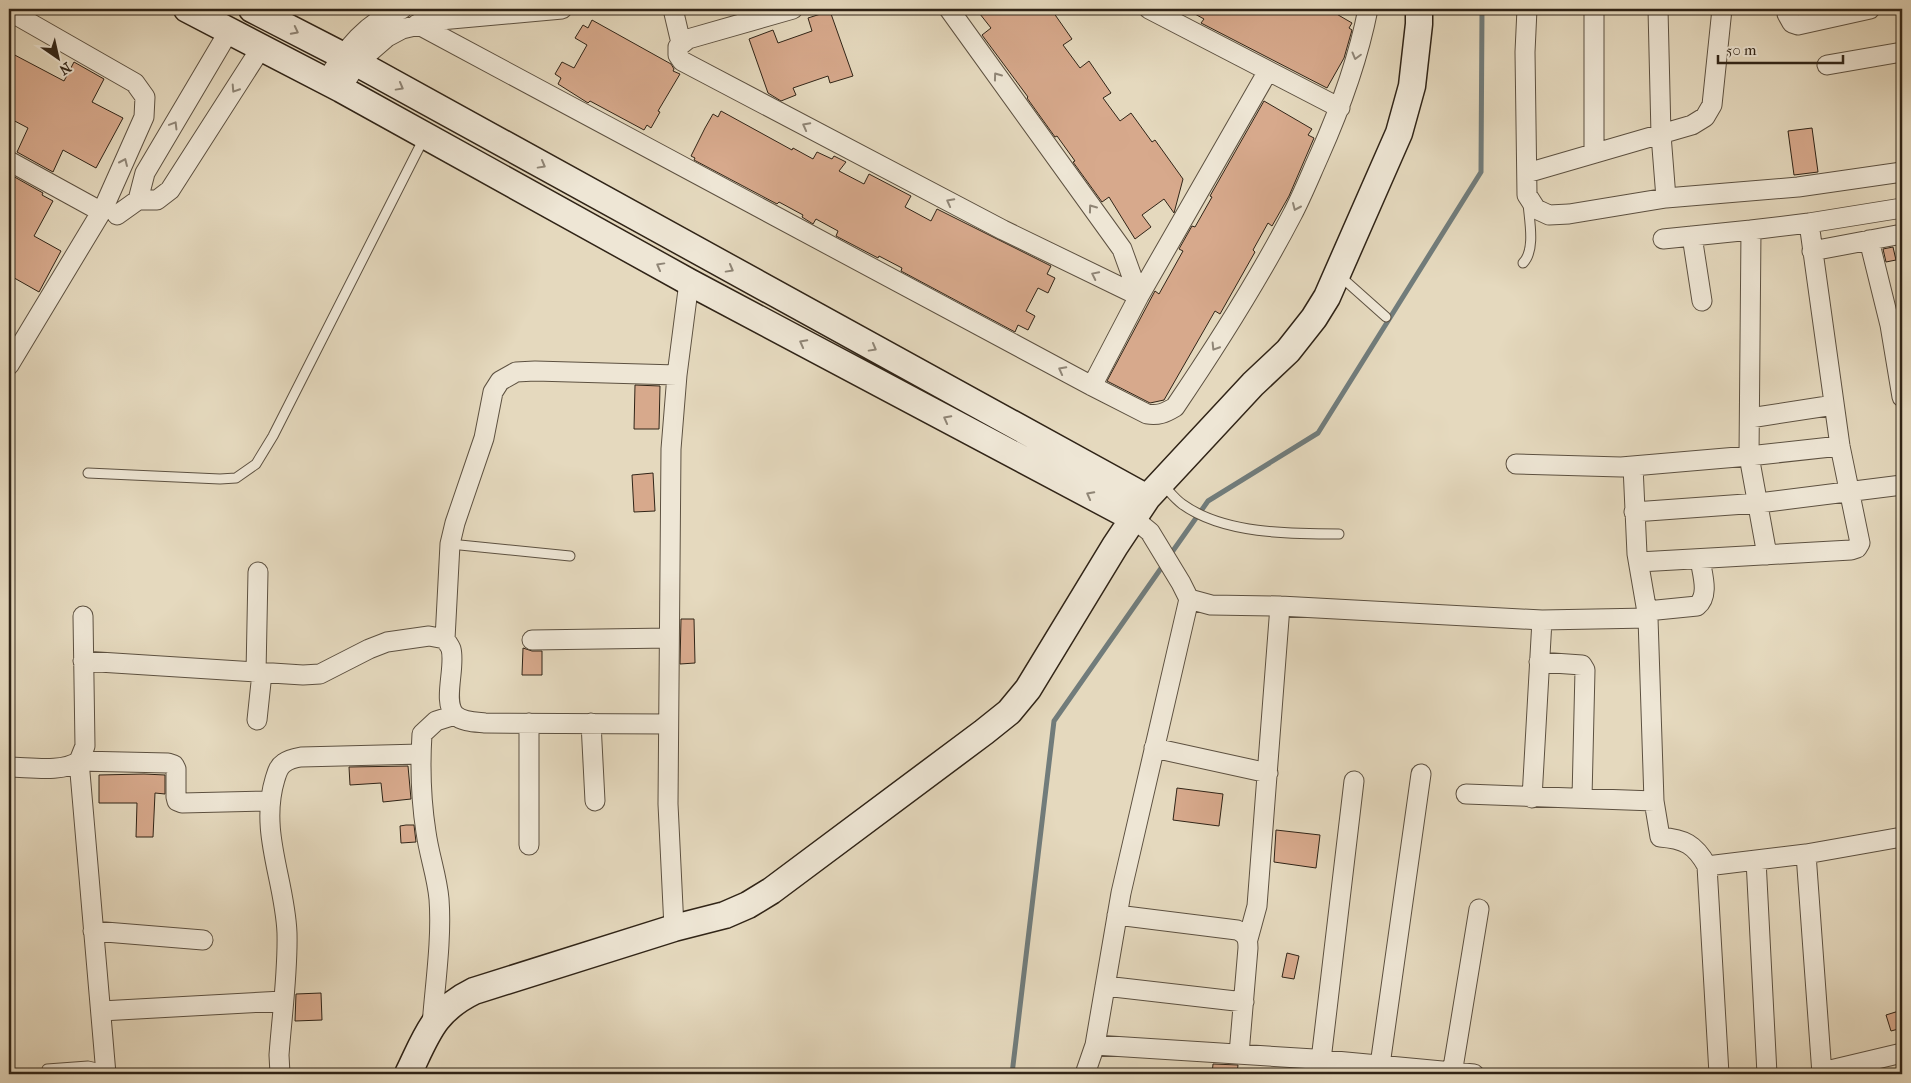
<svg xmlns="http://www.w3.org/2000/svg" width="1911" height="1083" viewBox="0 0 1911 1083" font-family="'IM FELL French Canon',serif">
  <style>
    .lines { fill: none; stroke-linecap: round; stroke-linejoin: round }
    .stream { stroke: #717c7b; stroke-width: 5 }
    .building { fill: #d7a98c; stroke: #302417 }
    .lane-casing { stroke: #5d5141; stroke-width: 11 }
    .street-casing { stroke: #5d5141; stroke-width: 21 }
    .secondary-casing { stroke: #302417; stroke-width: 29 }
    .lane { stroke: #eee6d5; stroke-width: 9 }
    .street { stroke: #eee6d5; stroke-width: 19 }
    .secondary { stroke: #eee6d5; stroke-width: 26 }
    .oneway { stroke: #8f8576 }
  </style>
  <rect width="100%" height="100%" fill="#e5d9be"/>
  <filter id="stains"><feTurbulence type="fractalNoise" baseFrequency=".004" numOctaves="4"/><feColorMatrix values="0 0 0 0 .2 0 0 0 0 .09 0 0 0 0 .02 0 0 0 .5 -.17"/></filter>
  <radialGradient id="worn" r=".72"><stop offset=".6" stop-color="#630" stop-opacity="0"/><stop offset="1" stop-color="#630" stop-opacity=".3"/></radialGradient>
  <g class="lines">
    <path class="stream" d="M1170,555L1208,501L1318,433L1481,172L1482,9
      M1012,1074L1054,721L1164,564"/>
  </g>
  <path class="building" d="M976,9H1051L1072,39L1063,45L1080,68L1089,61L1111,93L1103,98L1120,121L1131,113L1152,142L1155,140L1183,179L1174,213L1164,199L1142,215L1151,227L1135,239L1109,197L1102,202L1073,162L1075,161L1057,136L1055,137L1027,98L1028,97L982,35L991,28Z
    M1186,9H1328L1352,23L1349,28L1352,30L1344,58L1327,88L1201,23L1204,19Z
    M830,11L853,76L830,83L828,76L793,88L796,95L781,101L768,93L749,39L773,30L778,43L812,31L808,18Z
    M592,20L671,64L674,69L673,71L680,74L658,111L660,112L651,128L647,125L644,130L590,101L588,103L558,84L561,78L555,74L562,62L574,68L587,45L575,38L583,25L588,28Z
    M9,52L64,81L74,62L104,79L92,102L123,118L96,168L63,150L53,172L17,152L28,128L9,118Z
    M1264,101L1312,129L1308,135L1314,138L1289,196L1272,226L1268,223L1253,250L1255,252L1220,314L1215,311L1164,400L1150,403L1107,381L1155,291L1159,294L1183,251L1179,249L1192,226L1195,227L1212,197L1210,196Z
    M721,111L792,150L793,148L813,159L817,152L832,159L834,156L846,162L839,171L864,184L869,174L911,196L905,207L931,221L937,209L1051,266L1047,274L1055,278L1048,293L1038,288L1026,311L1035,316L1028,330L1018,325L1015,332L901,271L902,268L879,256L878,258L836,236L838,231L816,219L813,224L802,217L803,215L779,202L777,204L694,160L695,158L691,156L705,128L713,114L718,117Z
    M1812,128L1818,172L1794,175L1788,131Z
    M11,175L43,193L42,195L53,201L34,236L61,251L39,292L9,275V180Z
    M1893,247L1896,260L1886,262L1883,249Z
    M635,385L660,386L659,429H634Z
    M653,473L655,511L634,512L632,475Z
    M681,619H694L695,663L680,664Z
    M523,648L532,651H542V675H522Z
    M408,766L411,799L383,802L381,783L350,785L349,767Z
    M144,774L165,775V794L155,793L153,837H136L137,803H99V775Z
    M1177,788L1223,794L1219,826L1173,820Z
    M406,825H414L416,842L401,843L400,826Z
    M1276,830L1320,835L1316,868L1274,862Z
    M1287,953L1299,956L1294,979L1282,977Z
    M321,993L322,1020L295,1021L296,994Z
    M1902,1010V1028L1891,1031L1886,1015Z
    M1213,1064L1238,1065L1237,1074H1212Z"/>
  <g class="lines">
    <g class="lane-casing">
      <path id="lane" d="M1523,263C1536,250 1529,219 1528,203
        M1340,276L1386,317
        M88,473L220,479L236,478L256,464L273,436L424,138
        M1163,485C1169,491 1175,499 1182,504C1223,534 1290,534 1339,534
        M450,544L570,556
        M47,1069L88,1066L106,1070"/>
    </g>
    <g class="street-casing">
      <path id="street" d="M673,9L681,43
        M793,9L688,39L678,47V55L682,61L1003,230L1139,296
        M949,9L1122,249L1139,296
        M1149,9L1340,108
        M1527,9L1525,52L1527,195L1536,209L1549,215L1569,214L1666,198L1798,187L1902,172
        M1658,9L1661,135L1666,198
        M1787,9V14L1792,23L1798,25L1870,9
        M9,11L135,83L145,97L144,117L104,207
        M417,24L1092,386L1147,414C1158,416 1165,413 1175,407C1217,345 1257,282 1292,215C1302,196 1310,176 1319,156C1340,109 1358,60 1368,9
        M1827,65L1902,52
        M326,81C346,49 366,22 402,9
        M341,89L357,63L387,37L402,29L440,20L562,9
        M1594,153V9
        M9,161L100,211
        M1527,173L1692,125L1705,117L1712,105L1722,9
        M138,200L145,173L229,31
        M117,215L138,200H157L170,190L261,48
        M1692,236L1702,301
        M1663,239L1751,230
        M1869,240L1890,325L1902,397
        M1812,251L1902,234
        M9,365L100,214
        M1092,386L1139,296L1268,71
        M1750,418L1834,405
        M1516,464L1621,467L1749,456L1840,446
        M1633,466L1637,554L1648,618L1654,801L1660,837C1684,839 1695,844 1707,866L1806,854L1902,837
        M1634,512L1759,503L1902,485
        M1767,555L1749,456L1751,230L1809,223L1902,208
        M1639,562L1851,550L1857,548L1860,543L1840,446L1809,223
        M1189,599L1211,605L1280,606L1542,620L1648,618
        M1647,611L1697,606C1710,595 1702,574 1700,559
        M83,616L85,746L79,761L106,1074
        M445,639L450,544L455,523L484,438L493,392L500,381L516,372L535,371L677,375
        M532,640L669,638
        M83,661L303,675L320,674L369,649L387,642L429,636L445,639C447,642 450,646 451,649C456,667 442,702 455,715C462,722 476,722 485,723L668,724
        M1539,662L1582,665L1585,670L1582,798
        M256,673L258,572
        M257,720L262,673
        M591,723L595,801
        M1154,748L1268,773
        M79,761L168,763L174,765L176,769V797L177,801L182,803L269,801
        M9,767C29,767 62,773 79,761
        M1466,794L1654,801
        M1532,798L1542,620
        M529,845V723
        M1806,854L1822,1074
        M1756,860L1767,1074
        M1707,866L1719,1074
        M1117,915L1237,930C1246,934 1248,938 1248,948L1239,1054
        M674,928L668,804L671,449L677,375L689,282
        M93,931L203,940
        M1248,939L1257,906L1280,606
        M1105,986L1244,1002
        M101,1011L283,1001
        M432,1025C435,985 442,939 439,899C437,876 429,855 426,832C421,800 420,766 422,734L436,721L455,715
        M1095,1045L1314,1059L1474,1074
        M1321,1060L1354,781
        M1380,1065L1421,774
        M1822,1072L1902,1053
        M280,1074L279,1055C282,1014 288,973 287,933C285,880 259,832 275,779C277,773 278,767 284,763C289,759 295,758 301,757L421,754
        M1085,1074L1095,1045L1121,893L1189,599L1181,583L1150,532L1133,518
        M1452,1074L1479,909"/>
    </g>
    <g class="secondary-casing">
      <path id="secondary" d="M187,9L341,89L689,282L1133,518
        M252,9L357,63L1147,498
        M408,1074C427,1035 433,1011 474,991L674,928L725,915L748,905L771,891L984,732L1009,712L1028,689L1115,546L1147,498L1253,384L1288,351L1314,318L1327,297L1399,133L1412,86L1419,24V9"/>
    </g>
    <use href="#lane" class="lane"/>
    <use href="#street" class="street"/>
    <use href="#secondary" class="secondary"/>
  </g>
  <defs><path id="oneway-chevron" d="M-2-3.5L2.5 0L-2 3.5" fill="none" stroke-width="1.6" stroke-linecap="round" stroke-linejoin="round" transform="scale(1.25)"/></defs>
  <g class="oneway">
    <use href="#oneway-chevron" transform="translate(295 31) rotate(27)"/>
    <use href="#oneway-chevron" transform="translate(1356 56) rotate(105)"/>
    <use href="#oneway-chevron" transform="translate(997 76) rotate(-126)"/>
    <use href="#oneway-chevron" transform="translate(400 87) rotate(29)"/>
    <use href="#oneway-chevron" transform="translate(235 89) rotate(123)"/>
    <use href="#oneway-chevron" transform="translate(174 125) rotate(-59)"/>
    <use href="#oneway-chevron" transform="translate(806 126) rotate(-152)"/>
    <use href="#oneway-chevron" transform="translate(124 162) rotate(-66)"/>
    <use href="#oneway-chevron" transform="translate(542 165) rotate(29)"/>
    <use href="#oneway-chevron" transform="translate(950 202) rotate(-152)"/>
    <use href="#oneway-chevron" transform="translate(1296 207) rotate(114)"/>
    <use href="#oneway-chevron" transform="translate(1092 208) rotate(-126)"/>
    <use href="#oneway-chevron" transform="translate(660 266) rotate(-151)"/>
    <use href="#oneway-chevron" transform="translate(730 269) rotate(29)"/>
    <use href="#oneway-chevron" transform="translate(1095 275) rotate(-154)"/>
    <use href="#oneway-chevron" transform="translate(803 343) rotate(-152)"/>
    <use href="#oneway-chevron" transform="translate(1215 347) rotate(122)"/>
    <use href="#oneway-chevron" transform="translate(873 348) rotate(29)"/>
    <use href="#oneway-chevron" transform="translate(1062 370) rotate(-152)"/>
    <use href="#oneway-chevron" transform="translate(947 419) rotate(-152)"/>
    <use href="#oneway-chevron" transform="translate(1090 495) rotate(-152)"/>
  </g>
  <rect width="1911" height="1083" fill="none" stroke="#e5d9be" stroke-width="30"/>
  <rect x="10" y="10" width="1891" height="1063" fill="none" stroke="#302417" stroke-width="2.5"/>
  <rect x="15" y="15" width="1881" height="1053" fill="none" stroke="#302417"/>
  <g transform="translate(58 58) rotate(146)" stroke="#eee6d5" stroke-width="4" paint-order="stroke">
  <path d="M0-4L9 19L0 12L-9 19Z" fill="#302417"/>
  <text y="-8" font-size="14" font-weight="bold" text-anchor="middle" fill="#302417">N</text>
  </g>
  <path d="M1718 55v8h125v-8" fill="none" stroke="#302417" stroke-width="2.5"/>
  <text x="1726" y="55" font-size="15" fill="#302417" stroke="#eee6d5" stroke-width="4" paint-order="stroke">50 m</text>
  <rect width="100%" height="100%" filter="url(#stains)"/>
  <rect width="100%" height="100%" fill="url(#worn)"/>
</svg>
